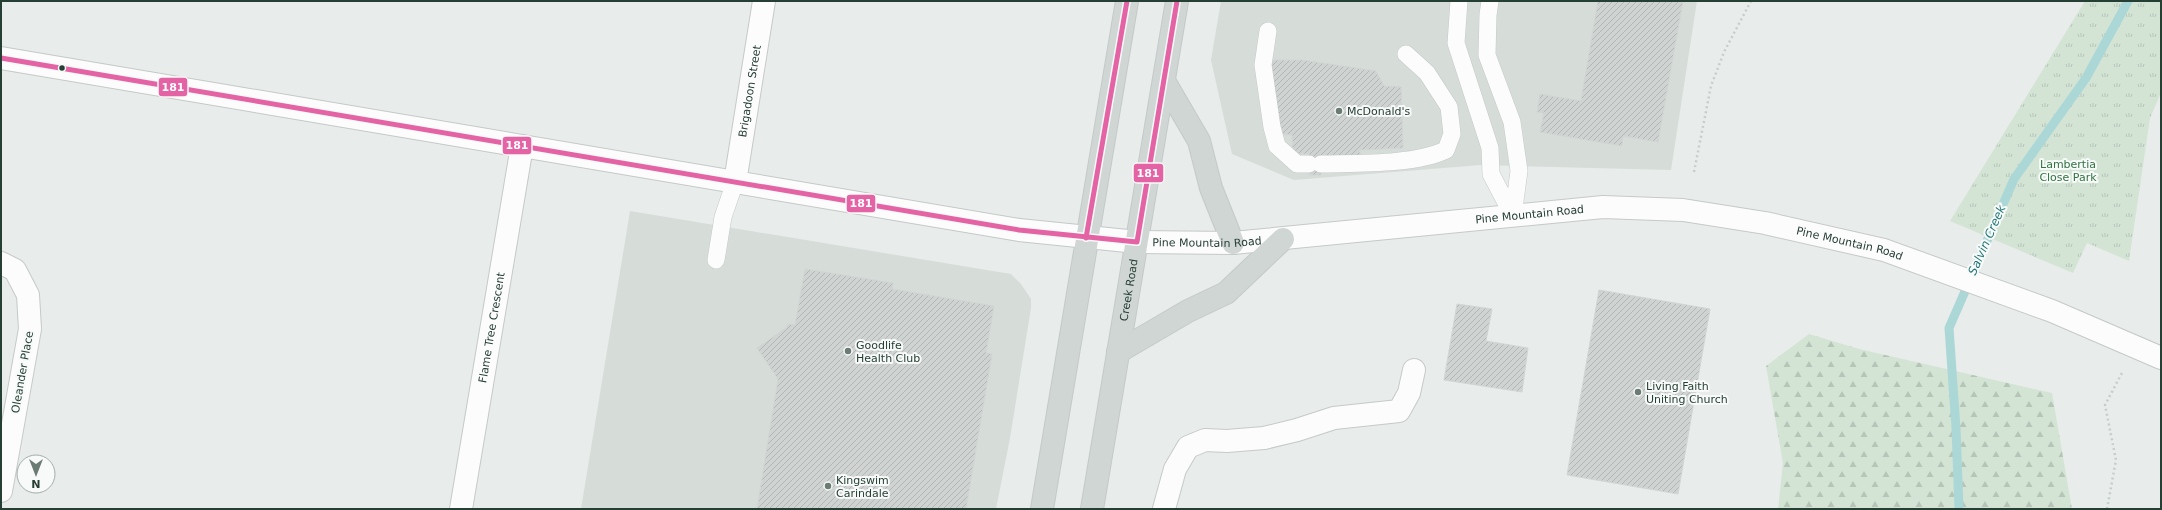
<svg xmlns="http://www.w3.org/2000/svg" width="2162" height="510" viewBox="0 0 2162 510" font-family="'DejaVu Sans',sans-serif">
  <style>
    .built { fill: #d6ddd9 }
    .forest { fill: url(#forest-firs) }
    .park { fill: url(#park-tufts) }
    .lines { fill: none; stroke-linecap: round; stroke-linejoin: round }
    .stream { stroke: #acd7d7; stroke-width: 9 }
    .building { fill: url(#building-hatch); stroke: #d1d5d3 }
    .service-casing { stroke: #c5c9c7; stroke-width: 18 }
    .minor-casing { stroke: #c5c9c7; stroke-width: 24 }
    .tertiary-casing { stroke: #c5c9c7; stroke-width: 24 }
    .secondary-casing { stroke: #c4c9c7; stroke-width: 24 }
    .primary-casing { stroke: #c3cac8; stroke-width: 24 }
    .path { stroke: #c7ceca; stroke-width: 2.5; stroke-dasharray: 2 3; stroke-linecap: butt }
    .service { stroke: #fcfcfc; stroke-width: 17 }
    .minor { stroke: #fcfcfc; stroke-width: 22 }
    .tertiary { stroke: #fcfcfc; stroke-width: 22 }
    .secondary { stroke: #fcfcfc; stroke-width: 22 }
    .primary { stroke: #d0d6d4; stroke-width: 22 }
    .bus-1-casing { stroke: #f7faf8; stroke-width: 8 }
    .bus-1 { stroke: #e463a4; stroke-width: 5 }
    .bus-dot { fill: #263f35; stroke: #f7faf8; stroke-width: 1.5 }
    .poi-dot { fill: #6a7c74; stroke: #f7faf8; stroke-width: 1.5 }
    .labels { text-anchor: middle; stroke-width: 4; stroke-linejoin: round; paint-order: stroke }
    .street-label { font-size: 11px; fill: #263f35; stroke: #f7faf8 }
    .poi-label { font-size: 11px; fill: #263f35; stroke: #f7faf8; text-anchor: start }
    .park-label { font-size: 11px; fill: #327442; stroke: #f7faf8 }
    .water-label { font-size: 12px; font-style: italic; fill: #237778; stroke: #f7faf8 }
    .line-badge { stroke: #f7faf8; stroke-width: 1.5 }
    .badge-label { font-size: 11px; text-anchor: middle; font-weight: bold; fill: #fff }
  </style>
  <defs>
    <pattern id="forest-firs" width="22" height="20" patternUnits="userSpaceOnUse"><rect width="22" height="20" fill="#d3e4d5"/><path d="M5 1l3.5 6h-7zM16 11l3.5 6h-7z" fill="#b5c5b7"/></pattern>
    <pattern id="park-tufts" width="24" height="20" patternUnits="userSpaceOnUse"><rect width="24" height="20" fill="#d3e4d5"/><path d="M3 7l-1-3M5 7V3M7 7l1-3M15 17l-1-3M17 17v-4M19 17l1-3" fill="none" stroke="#b5c5b7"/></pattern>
    <pattern id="building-hatch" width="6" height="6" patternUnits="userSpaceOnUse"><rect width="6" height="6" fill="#cfd3d1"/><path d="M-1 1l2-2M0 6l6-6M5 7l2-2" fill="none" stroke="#b2b6b4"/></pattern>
  </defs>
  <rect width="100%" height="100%" fill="#e8ecea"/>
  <path class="built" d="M1221,1H1697L1671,170L1481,165L1294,180L1232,154L1211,60Z
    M630,211L1011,274L1021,284L1031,299V308L1010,438L996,509H581Z"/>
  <path class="forest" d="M1809,334L1859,349L2052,393L2072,509H1778L1783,463L1766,366Z"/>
  <path class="park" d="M2085,1H2161V93L2150,118L2129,261L2087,243L2073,273L1950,221Z"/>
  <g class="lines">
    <path class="stream" d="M1959,509L1956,428L1949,328L2014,179L2086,78L2128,1"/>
  </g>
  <path class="building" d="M1598,1H1683L1658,142L1623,136L1622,146L1540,132L1544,113L1537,112L1540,94L1581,101Z
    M1271,60H1302L1376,71L1384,86L1401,87L1403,148L1360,150V157L1321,158V175H1309V154H1293L1292,135L1279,134Z
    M805,269L893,283L892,289L994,306L986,353L992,354L966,509H757L778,379L757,348L787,327L788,324L795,325Z
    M1599,290L1710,309L1678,494L1567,475Z
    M1457,304L1492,309L1486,341L1528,348L1522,392L1444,380Z"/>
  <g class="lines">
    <g class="service-casing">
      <path id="service" d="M1459,1L1456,43L1490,148L1491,174L1513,216
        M1490,1L1488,15L1487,55L1512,122L1519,171L1513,216
        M1268,31L1263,65L1272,127L1277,146L1297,164H1309
        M1321,164C1358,163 1414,165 1446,150L1452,134L1449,107L1427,73L1406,54
        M716,260L723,217L735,182"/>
    </g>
    <g class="minor-casing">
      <g id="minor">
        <path id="s1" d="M735,182L764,1"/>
        <path d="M1,263L15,270L28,295L30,329L1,491"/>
        <path id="s2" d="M461,509L522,146"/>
        <path d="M1164,509L1175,469L1188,447L1205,440L1227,441L1264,438L1297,430L1334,418L1399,411L1409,393L1414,370"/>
      </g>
    </g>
    <g class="tertiary-casing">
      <g id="tertiary">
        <path id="s3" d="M1137,242L1233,243L1603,207L1683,210L1765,223L1884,250L2052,311L2161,358"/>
      </g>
    </g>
    <g class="secondary-casing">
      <path id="secondary" d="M1,58L1019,230L1137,242"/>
    </g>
    <g class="primary-casing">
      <g id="primary">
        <path d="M1164,81L1199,141L1211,188L1233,243"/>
        <path d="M1118,352L1188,311L1226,293L1283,239"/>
        <path d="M1042,509L1127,1"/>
        <path id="s4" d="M1092,509L1177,1"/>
      </g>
    </g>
    <path class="path" d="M1694,172L1711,86L1724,52L1751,1
      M2107,509L2116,460L2105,405L2123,371"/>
    <use href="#service" class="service"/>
    <use href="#minor" class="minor"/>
    <use href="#tertiary" class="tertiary"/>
    <use href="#secondary" class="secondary"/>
    <use href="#primary" class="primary"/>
    <g class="bus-1-casing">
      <path id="bus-1" d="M1,58L1019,230L1137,242L1177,1
        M1086,238L1127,1"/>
    </g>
    <use href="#bus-1" class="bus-1"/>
  </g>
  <circle class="bus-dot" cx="62" cy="68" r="3.5"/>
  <g class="poi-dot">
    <circle cx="1339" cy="111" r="4"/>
    <circle cx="848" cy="351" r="4"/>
    <circle cx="1638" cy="392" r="4"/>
    <circle cx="828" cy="486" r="4"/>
  </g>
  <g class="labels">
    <g class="street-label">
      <text dy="4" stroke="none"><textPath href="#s1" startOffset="92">Brigadoon Street</textPath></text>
      <text dy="4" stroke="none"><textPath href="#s3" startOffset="394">Pine Mountain Road</textPath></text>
      <text dy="4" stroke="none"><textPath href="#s3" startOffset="70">Pine Mountain Road</textPath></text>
      <text dy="4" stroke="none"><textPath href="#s3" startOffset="718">Pine Mountain Road</textPath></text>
      <text dy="4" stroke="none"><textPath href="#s4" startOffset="222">Creek Road</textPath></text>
      <text dy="4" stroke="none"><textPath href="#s2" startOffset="184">Flame Tree Crescent</textPath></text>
      <text transform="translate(22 372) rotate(-80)" y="4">Oleander Place</text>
    </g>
    <g class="poi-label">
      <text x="1347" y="115">McDonald's</text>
      <text x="856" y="349">Goodlife<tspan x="856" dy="13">Health Club</tspan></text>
      <text x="1646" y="390">Living Faith<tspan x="1646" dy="13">Uniting Church</tspan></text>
      <text x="836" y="484">Kingswim<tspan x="836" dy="13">Carindale</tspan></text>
    </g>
    <g class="park-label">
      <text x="2068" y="168">Lambertia<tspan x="2068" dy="13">Close Park</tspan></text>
    </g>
    <g class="water-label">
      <text transform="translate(1987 240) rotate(-66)" y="4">Salvin Creek</text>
    </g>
  </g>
  <g class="line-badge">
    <rect x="158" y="77" width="30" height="20" rx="4" fill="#e463a4"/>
    <rect x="502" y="136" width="30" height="19" rx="4" fill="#e463a4"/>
    <rect x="1133" y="163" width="31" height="20" rx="4" fill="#e463a4"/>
    <rect x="846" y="194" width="30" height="19" rx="4" fill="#e463a4"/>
  </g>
  <g class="badge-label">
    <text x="173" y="91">181</text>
    <text x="517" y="149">181</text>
    <text x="1148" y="177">181</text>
    <text x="861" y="207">181</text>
  </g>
  <rect width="2162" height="510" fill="none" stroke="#263f35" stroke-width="4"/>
  <g transform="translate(36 474) rotate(180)"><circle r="19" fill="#f7faf8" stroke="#a3afaa"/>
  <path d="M0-3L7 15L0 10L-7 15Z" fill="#6a7c74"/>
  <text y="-6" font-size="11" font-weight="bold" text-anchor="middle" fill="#263f35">N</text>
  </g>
</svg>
